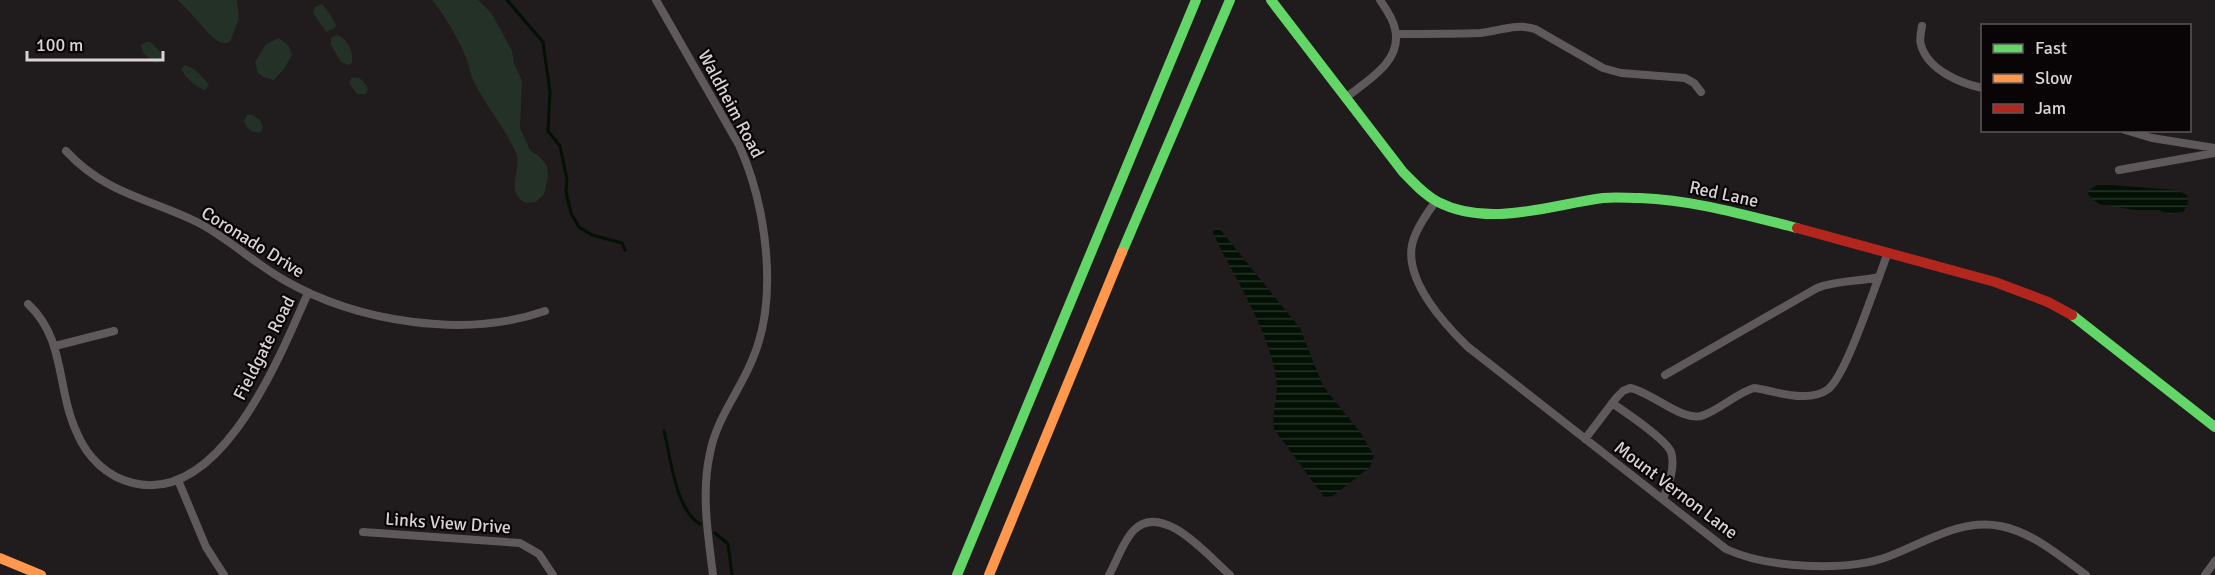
<svg xmlns="http://www.w3.org/2000/svg" width="2215" height="575" viewBox="0 0 2215 575" font-family="Signika,sans-serif">
  <style>
    .grass { fill: #243127 }
    .water { fill: url(#water-rules) }
    .lines { fill: none; stroke-linecap: round; stroke-linejoin: round }
    .stream { stroke: #031105; stroke-width: 3 }
    .street { stroke: #5f595b; stroke-width: 8 }
    .fast { stroke: #63d668; stroke-width: 10 }
    .slow { stroke: #ff974d; stroke-width: 10 }
    .jam { stroke: #b3261e; stroke-width: 10 }
    .labels { text-anchor: middle; stroke-width: 4.5; stroke-linejoin: round; paint-order: stroke }
    .street-label { font-size: 18px; fill: #dad2d4; stroke: #090506 }
  </style>
  <defs>
    <pattern id="water-rules" width="6" height="5" patternUnits="userSpaceOnUse" patternTransform="scale(1.5)"><rect width="6" height="5" fill="#031105"/><path d="M0 2.5h6" fill="none" stroke="#273329"/></pattern>
  </defs>
  <rect width="100%" height="100%" fill="#201b1c"/>
  <path class="grass" d="M177,0H237L239,19L230,42C227,43 224,44 220,42C209,38 190,9 177,0Z
    M432,0H478L492,14L512,51L514,63L522,81L520,128L530,150L540,157L547,166L548,178L544,194L536,202L526,203C503,191 523,171 516,153C505,128 486,106 474,82C470,74 470,67 467,60C459,40 446,17 432,0Z
    M322,4L330,14L336,25L335,28L326,32L313,13L315,7Z
    M337,35C347,38 354,52 352,62L349,65L341,62L331,45V38Z
    M279,38L289,46L292,55L284,69L274,80L263,77L258,73L255,62L266,44Z
    M146,42H150L164,55L161,61L155,63L143,53L141,45Z
    M185,65C195,68 203,77 209,85L205,90C195,87 186,78 181,69Z
    M351,78C361,76 363,81 368,88L366,94H357L349,83Z
    M247,115H253L260,120L263,127L261,132C253,134 246,129 244,121Z"/>
  <path class="water" d="M2098,184L2176,190L2187,195L2188,204L2183,212L2168,214L2159,210H2134L2099,204L2091,198L2087,192Z
    M1218,227L1300,328L1323,386L1360,432L1374,456L1370,467L1333,496L1324,497L1274,429C1271,412 1279,396 1276,378C1268,327 1235,280 1213,233L1214,229Z"/>
  <g class="lines">
    <path class="stream" d="M507,0L543,42L550,92L548,131L560,146L567,180L566,192L571,213L579,227L592,235L622,243L625,250
      M664,431C671,458 675,509 700,524
      M715,533L728,544L732,575"/>
    <path class="street" d="M656,0L739,145C766,205 779,296 753,358C740,391 717,417 710,453C701,493 708,535 713,575
      M1922,26C1921,32 1919,39 1921,45C1928,70 1960,83 1982,88
      M1396,34C1424,34 1452,34 1480,33C1500,31 1516,23 1535,29L1603,68L1621,73L1685,78L1694,83L1701,92
      M1345,98C1367,81 1403,61 1395,29C1393,18 1386,9 1380,0
      M2125,130L2152,138L2215,148
      M66,151C106,194 148,198 197,222C228,238 254,263 284,280C357,322 465,339 545,311
      M2119,170L2215,153
      M1436,201C1427,213 1415,230 1412,245C1405,281 1444,324 1468,347L1726,549C1766,568 1845,572 1887,557C1923,544 1960,518 2000,526C2032,532 2060,556 2086,575
      M28,304C66,339 56,388 77,433C87,457 107,477 133,483C222,505 280,355 308,293
      M55,346L114,331
      M1665,375L1817,288C1837,280 1858,282 1879,277L1888,252
      M1612,403C1625,412 1666,439 1671,452C1676,467 1668,486 1663,499
      M1585,439L1617,397L1623,391L1630,388C1652,392 1684,424 1704,415C1722,408 1737,393 1754,388C1771,390 1787,397 1804,396C1811,396 1821,394 1827,390C1844,379 1870,300 1879,277
      M178,480L206,547L224,575
      M363,532L520,543L539,554L553,575
      M1109,575C1117,561 1123,541 1134,530C1163,501 1209,557 1230,575
      M2205,575L2215,561"/>
    <path class="fast" d="M1271,0L1403,172C1414,183 1424,195 1438,202C1489,228 1550,205 1603,198C1615,197 1628,198 1640,198C1694,200 1745,215 1797,228
      M1122,252L1230,0
      M2072,315L2215,427
      M957,575L1196,0"/>
    <path class="slow" d="M0,558L41,575
      M989,575L1122,252"/>
    <path class="jam" d="M1797,228L1995,282L2048,302L2072,315"/>
  </g>
  <g class="labels">
    <g class="street-label">
      <text transform="translate(731 104) rotate(62)" y="6">Waldheim Road</text>
      <text transform="translate(1724 194) rotate(12)" y="6">Red Lane</text>
      <text transform="translate(253 242) rotate(32)" y="6">Coronado Drive</text>
      <text transform="translate(264 348) rotate(-63)" y="6">Fieldgate Road</text>
      <text transform="translate(1676 490) rotate(37)" y="6">Mount Vernon Lane</text>
      <text transform="translate(448 523) rotate(4)" y="6">Links View Drive</text>
    </g>
  </g>
  <rect x="1981" y="24" width="210" height="108" fill="#090506" stroke="#5d5758" stroke-width="1.5"/>
  <rect x="1993" y="44" width="30" height="9" fill="#63d668" stroke="#5d5758" stroke-width="1.5"/>
  <text x="2035" y="54" font-size="18" fill="#dad2d4">Fast</text>
  <rect x="1993" y="74" width="30" height="9" fill="#ff974d" stroke="#5d5758" stroke-width="1.5"/>
  <text x="2035" y="84" font-size="18" fill="#dad2d4">Slow</text>
  <rect x="1993" y="104" width="30" height="9" fill="#b3261e" stroke="#5d5758" stroke-width="1.5"/>
  <text x="2035" y="114" font-size="18" fill="#dad2d4">Jam</text>
  <path d="M27 51v9h136v-9" fill="none" stroke="#dad2d4" stroke-width="3"/>
  <text x="36" y="51" font-size="18" fill="#dad2d4" stroke="#090506" stroke-width="4.5" paint-order="stroke">100 m</text>
</svg>
